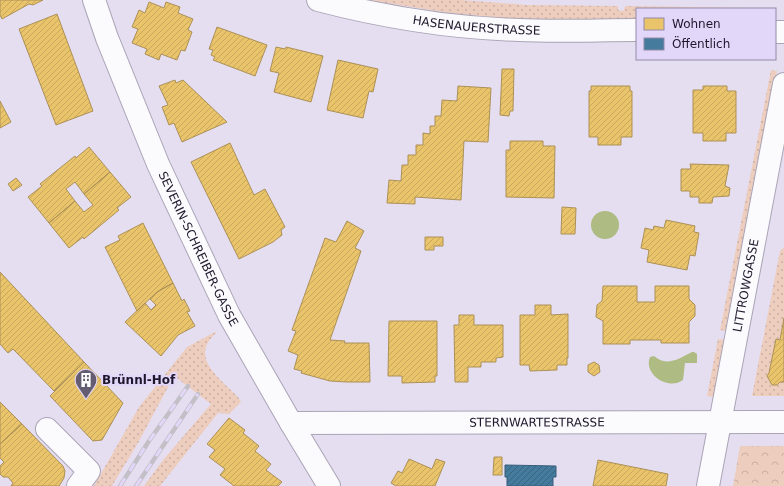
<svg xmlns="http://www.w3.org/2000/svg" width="784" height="486" viewBox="0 0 784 486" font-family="'DejaVu Sans',sans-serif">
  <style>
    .grass { fill: url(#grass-dots) }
    .forest { fill: url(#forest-crowns) }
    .water { fill: #aebb83 }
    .homes { fill: url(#homes-hatch); stroke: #ac9057 }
    .public { fill: url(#public-hatch); stroke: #3a5d7b }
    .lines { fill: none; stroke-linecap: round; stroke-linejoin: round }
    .minor-casing { stroke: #aaa4b6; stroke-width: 24 }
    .tertiary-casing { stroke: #aaa4b6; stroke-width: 24 }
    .minor { stroke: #fbfafd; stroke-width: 22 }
    .tertiary { stroke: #fbfafd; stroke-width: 22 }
    .rail-casing { stroke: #c2c0c6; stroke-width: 4.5 }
    .rail { stroke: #e2d6f9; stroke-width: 3; stroke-dasharray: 9; stroke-linecap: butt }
    .labels { text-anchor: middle; stroke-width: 4; stroke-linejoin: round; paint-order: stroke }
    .street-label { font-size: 12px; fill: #1f182c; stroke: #e2d6f9 }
    .poi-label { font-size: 12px; font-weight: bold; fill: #1f182c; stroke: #e2d6f9; text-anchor: start }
  </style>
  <defs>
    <pattern id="grass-dots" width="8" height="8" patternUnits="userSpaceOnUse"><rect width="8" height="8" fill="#edcdbd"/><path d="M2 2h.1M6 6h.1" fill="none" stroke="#cbafa3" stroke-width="1.8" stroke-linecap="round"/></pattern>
    <pattern id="forest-crowns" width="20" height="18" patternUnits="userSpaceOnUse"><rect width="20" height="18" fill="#edcdbd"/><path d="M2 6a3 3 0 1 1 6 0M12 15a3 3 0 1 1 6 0" fill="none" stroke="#cbafa3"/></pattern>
    <pattern id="homes-hatch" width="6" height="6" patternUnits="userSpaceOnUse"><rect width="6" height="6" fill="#e9c46a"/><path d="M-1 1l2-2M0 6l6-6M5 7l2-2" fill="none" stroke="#c7a85c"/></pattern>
    <pattern id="public-hatch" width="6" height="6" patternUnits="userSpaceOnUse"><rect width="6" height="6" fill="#457b9d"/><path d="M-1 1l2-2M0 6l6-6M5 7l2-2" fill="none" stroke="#396480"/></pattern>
  </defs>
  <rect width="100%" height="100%" fill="#e5def1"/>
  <path class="grass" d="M367,0H461L527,5L618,6V10L624,11L625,6L752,8V9H637V19L556,20L500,18L450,13Z
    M771,70L777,71L727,331L720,330Z
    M784,247V318L780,340L776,339L769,373L767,376L772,385H777L780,382H784V396H752L780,251Z
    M215,332L216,333C188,358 221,379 238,397L241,402L229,414L218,413L160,486H144L163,460L211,404L174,376L138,443L112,486H94L139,407L187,347Z
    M718,339L725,340L714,397L707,396Z"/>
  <path class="forest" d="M740,446H784V486H733Z"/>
  <path class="water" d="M591 225a14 14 0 1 1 28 0a14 14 0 1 1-28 0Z
    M692,352H694L697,354V363H685L683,380C668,391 643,374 650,357L654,356C667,367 678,359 692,352Z"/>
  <path class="homes" d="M0,0H43L33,5L29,4L2,19L0,15Z
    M149,2L164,8L166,2L180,7L178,13L193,19L188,30L192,32L185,51L181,50L177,60L161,54L159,60L145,54L147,49L132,43L138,29L132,27L139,10L145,13Z
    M57,14L93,111L56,125L19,29Z
    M217,27L267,45L255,76L213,60L215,57L211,55L213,50L209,49Z
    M276,47L285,49L286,47L323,56L311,102L274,92L279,73L270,71Z
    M338,60L378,69L373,92L369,91L363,118L327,110Z
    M502,69H514L513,111H510L509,116L500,115Z
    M175,80L176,83L183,80L227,122L182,142L174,123L169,125L162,107L168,105L159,86Z
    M458,86L491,88L488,142L464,141L461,200L415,197V204L387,203L389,180L401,181L402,165H408V155H416V145H423V133L430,134V126H435V116H441L442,100L457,101Z
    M591,86H630V91H632V137H621V145H598V137H589V91H591Z
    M703,86H727V91H736V133H726V141H703V133H693V90H703Z
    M0,101L11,122L0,128Z
    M510,141H543V146H555L554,198L506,197V150H510Z
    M230,143L254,195L265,189L285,227L281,230L282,235L273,242L239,259L191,162Z
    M89,147L110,172L84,194L75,182L66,189L75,201L49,223L28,197L42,186L40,184L75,156L76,158Z
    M690,164L729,165L725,186L730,188L729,196L713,197L712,203H699V197H690V191H681V169H691Z
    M110,172L131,197L117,208L119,210L84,239L83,237L69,248L49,223L75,201L84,212L93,205L84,194Z
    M16,178L22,185L13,191L8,184Z
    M562,207L576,208L575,234H561Z
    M666,220L695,226L694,232L699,233L695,256L690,255L687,270L647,262L649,250L641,248L645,228L653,230L654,226L664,228Z
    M347,221L364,231L355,248L361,251L330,340L345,341L344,343H369L370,382H347L330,381L301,373L302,371L294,369L298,355L288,351L296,331L292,330L325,238L336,242Z
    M143,223L173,283L157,292L137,311L105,247L120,240L118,236Z
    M425,237H443V246H434V250H425Z
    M0,272L84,362L54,391L13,349L8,353L0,344Z
    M173,283L182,301L184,299L190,311L187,312L195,326L178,335L161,356L125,322L145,303L151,310L156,305L150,299L157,292Z
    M603,286H637V302H655V286H689V299L695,305V316L689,322V343H661V340H630V344H603V321L596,317L597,305L602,301Z
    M535,305H551V315L568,314V358H567V365H557V370L530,371L529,365H520V315H535Z
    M459,315H474V325H503V357L496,358V362H481V367H468V382H455L454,325H459Z
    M784,318V382H780L777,385H772L767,376L769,373L776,339L780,340Z
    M389,321H437V376H435V382L402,383V376H388Z
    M84,362L123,403L102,440L93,441L50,396Z
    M594,362L599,365L600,372L594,376L588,372V365Z
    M0,402L22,424L0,444Z
    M229,418L245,430L243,433L259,446L255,451L271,464L266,470L282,482L278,486H234L220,475L225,469L209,457L215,450L207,444Z
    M22,424L63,466L65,471L64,478L59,486H11L13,483L8,477H3L0,474V466L4,462L0,458V444Z
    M494,457H502V475H493Z
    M409,459L432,469L436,459L445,462L435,486H396L391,483L398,471L402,473Z
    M598,460L668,474L666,486H593Z"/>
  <path class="public" d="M505,465L556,466V477H553V486H507V477H505Z"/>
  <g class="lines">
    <g class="minor-casing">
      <g id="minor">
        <path id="s1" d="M94,0L107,38L158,164L229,315L291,423L329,486"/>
        <path id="s2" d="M291,423L784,422"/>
        <path d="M47,429L89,471L78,486"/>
        <path id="s3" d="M708,486L784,84"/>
      </g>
    </g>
    <g class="tertiary-casing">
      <g id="tertiary">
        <path id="s4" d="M318,0C383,17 451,28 519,30C558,32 598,30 637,30"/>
        <path d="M775,32H784"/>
      </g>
    </g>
    <use href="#minor" class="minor"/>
    <use href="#tertiary" class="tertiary"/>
    <g class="rail-casing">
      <path id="rail" d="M120,486L149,441L188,386
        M136,486L198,394"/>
    </g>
    <use href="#rail" class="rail"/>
  </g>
  <defs>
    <g id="building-pin" transform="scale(1.15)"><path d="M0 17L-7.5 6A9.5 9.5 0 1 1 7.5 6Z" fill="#645d71" stroke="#e2d6f9"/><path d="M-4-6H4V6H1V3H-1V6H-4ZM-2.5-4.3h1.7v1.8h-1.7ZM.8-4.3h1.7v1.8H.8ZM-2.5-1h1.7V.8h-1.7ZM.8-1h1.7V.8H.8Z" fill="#fff"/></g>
  </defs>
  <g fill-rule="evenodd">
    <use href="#building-pin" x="86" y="380"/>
  </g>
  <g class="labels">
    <g class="street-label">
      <text dy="4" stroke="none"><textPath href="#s4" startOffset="161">HASENAUERSTRASSE</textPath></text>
      <text dy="4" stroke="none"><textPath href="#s1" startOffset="270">SEVERIN-SCHREIBER-GASSE</textPath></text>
      <text dy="4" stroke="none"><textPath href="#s3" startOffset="204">LITTROWGASSE</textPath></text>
      <text dy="4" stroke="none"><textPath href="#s2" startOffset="246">STERNWARTESTRASSE</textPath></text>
    </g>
    <g class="poi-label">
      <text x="102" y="384">Brünnl-Hof</text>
    </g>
  </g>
  <rect x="636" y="8" width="140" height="52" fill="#e2d6f9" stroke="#948aa7"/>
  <rect x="644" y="18" width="20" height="12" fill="#e9c46a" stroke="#948aa7"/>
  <text x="672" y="28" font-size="12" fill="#1f182c">Wohnen</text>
  <rect x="644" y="38" width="20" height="12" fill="#457b9d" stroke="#948aa7"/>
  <text x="672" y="48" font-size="12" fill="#1f182c">Öffentlich</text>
</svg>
